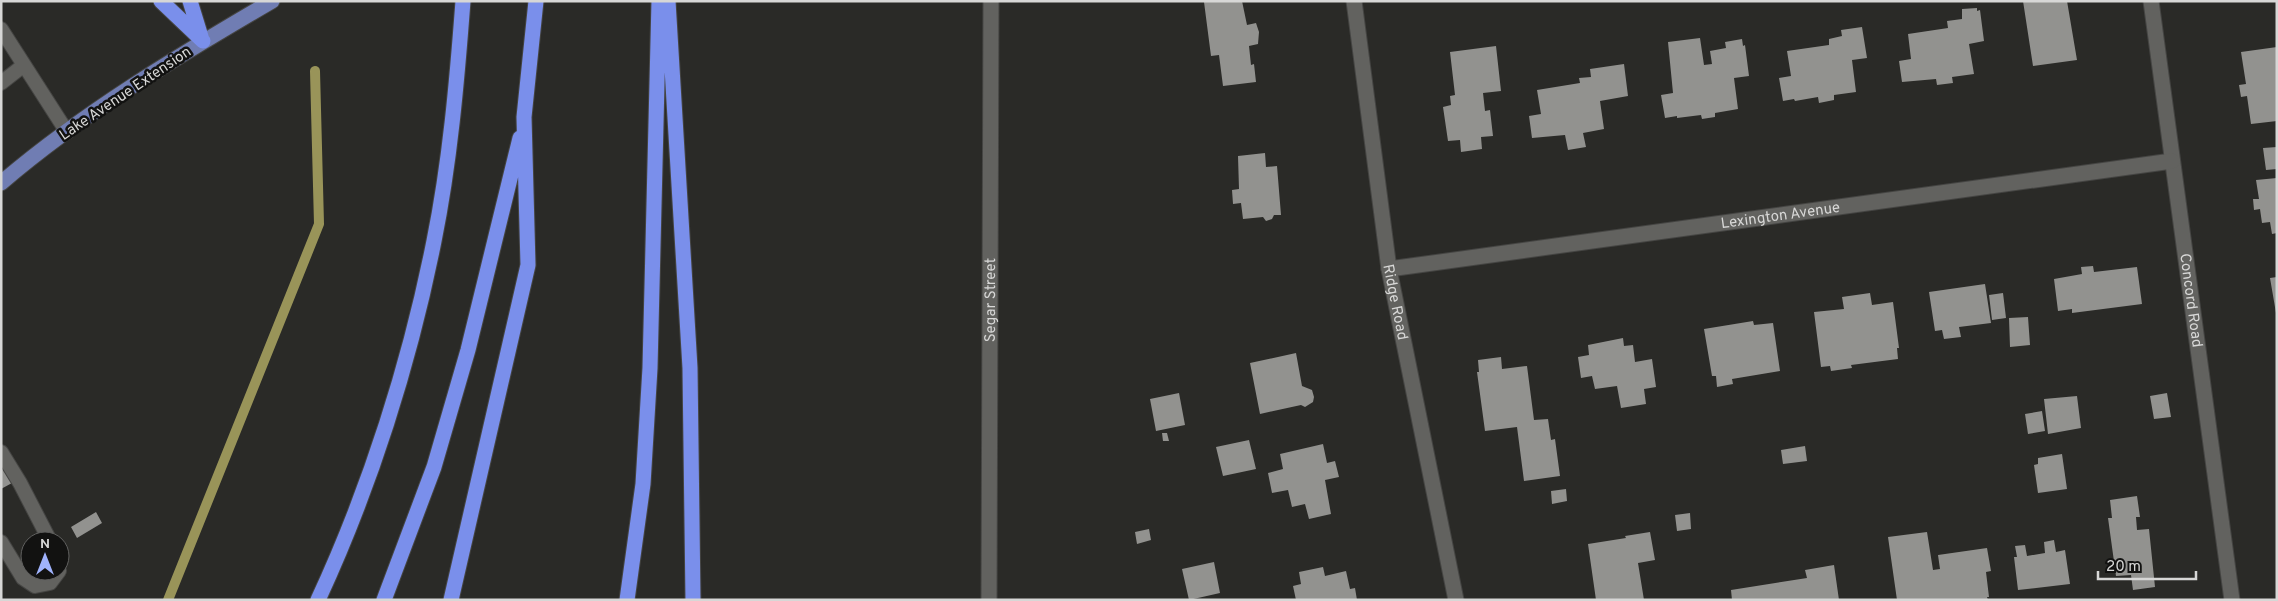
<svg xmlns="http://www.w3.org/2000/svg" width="2278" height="601" viewBox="0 0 2278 601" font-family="Overpass,sans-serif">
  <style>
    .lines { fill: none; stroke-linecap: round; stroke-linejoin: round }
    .stream { stroke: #999459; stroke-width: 10 }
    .building { fill: #92928f }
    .lane-casing { stroke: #454543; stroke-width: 16 }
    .street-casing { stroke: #454543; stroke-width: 17 }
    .primary-casing { stroke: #454543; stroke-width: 17 }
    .highway-casing { stroke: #454543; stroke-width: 17 }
    .lane { stroke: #62625f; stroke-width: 14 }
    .street { stroke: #62625f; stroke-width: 15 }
    .primary { stroke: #707db3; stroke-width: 15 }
    .highway { stroke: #7a8feb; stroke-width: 15 }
    .labels { text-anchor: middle; stroke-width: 5; stroke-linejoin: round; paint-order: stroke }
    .street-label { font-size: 15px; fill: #d7d7d6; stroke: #121211 }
  </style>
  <rect width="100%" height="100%" fill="#2a2a27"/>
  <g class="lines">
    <path class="stream" d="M168,600L319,224L315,71"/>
  </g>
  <path class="building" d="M1211,1H1242L1247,25L1256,23L1259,32L1258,44L1249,46L1251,65L1254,64L1256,82L1223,86L1219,55L1211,56L1204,2Z
    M2023,1H2067L2077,60L2033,66Z
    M1977,8V11L1980,10L1984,41L1969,44L1974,74L1952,77L1953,83L1937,85L1936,79L1902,82L1899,61L1911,59L1908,34L1948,28L1947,21L1962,19V9Z
    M1862,27L1867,58L1852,60L1856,92L1834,95V100L1819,103L1818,97L1795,101L1794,99L1783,101L1779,78L1791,76L1787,51L1829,45V39L1842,36L1841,30Z
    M1700,38L1704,65L1712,64L1710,51L1726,48L1725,42L1742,39L1743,46L1745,45L1749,76L1734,78L1738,109L1715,113V117L1702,119L1701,115L1677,118V116L1665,118L1661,95L1673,93L1668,42Z
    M1496,46L1501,91L1483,93L1485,111L1490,110L1493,136L1481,137L1482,149L1461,152L1460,140L1448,141L1443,107L1451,105L1450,96L1455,95L1450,52Z
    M2277,47V121L2251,124L2247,96L2241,97L2239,85L2246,84L2241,52Z
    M1624,64L1628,96L1600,101L1604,129L1583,133L1586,147L1568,150L1565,135L1532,138L1529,116L1541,114L1537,90L1580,83L1579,78L1591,77L1590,69Z
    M2277,147V169L2266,170L2263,148Z
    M1265,153L1266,167L1277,166L1281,215H1274L1272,219L1266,221L1263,217L1243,219L1241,203L1233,204L1232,190L1239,189L1238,156Z
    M2277,178V233L2272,234L2270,222L2262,223L2260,209L2254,210L2253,199H2259L2256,180Z
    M2093,266L2094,272L2137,267L2142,304L2072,313V309L2058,311L2054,279L2082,274L2081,267Z
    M2277,277V313H2276L2270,278Z
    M1985,284L1991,323L1959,327L1961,337L1944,339L1942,330L1935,331L1929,292Z
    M1870,293L1872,305L1893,302L1899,348H1897L1898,359L1851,365L1852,368L1831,371L1830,366L1821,367L1814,312L1844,309L1842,297Z
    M2003,293L2006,318L1992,320L1989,295Z
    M2028,317L2030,345L2010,347L2009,318Z
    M1753,321L1754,325L1773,323L1780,371L1732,379L1733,384L1717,387L1716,376H1712L1704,329Z
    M1623,338L1624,346L1633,345L1635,362L1652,359L1656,387L1644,389L1646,404L1621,408L1617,386L1595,389L1592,376L1581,378L1578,357L1589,355L1588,345Z
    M1296,353L1302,386L1312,390L1314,397L1313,402L1305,407L1301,405L1260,414L1250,363Z
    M1501,357L1502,369L1527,366L1534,420L1548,419L1551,440L1555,439L1560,476L1524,481L1517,427L1485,431L1477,372H1479L1478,360Z
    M1179,393L1185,425L1156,431L1150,399Z
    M2167,393L2171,417L2154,419L2150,396Z
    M2077,396L2081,428L2048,434L2044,399Z
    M2042,411L2045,431L2028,434L2025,414Z
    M1162,433H1167L1169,441H1163Z
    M1249,440L1256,469L1223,476L1216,447Z
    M1323,444L1327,463L1335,461L1339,477L1325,480L1331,514L1309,519L1305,504L1292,507L1288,490L1272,493L1268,473L1283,469L1280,454Z
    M1805,446L1807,461L1783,464L1781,450Z
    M2062,454L2067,489L2038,493L2034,465L2038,464V458Z
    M1,465L12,483L1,489Z
    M1566,489L1567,501L1552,504L1551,491Z
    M2137,496L2140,517H2136L2137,530L2149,529L2155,587L2133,590L2131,575L2116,576L2108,518H2112L2110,500Z
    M96,512L102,523L77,538L71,527Z
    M1690,513L1691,529L1677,531L1675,515Z
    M1149,529L1151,540L1137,544L1135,532Z
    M1650,532L1655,560L1638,563L1644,600H1596L1588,544L1626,538L1625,536Z
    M1927,532L1933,570L1940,569L1938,555L1987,548L1991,571L1986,572L1989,597H1987L1988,600H1897L1888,537Z
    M2054,540L2056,552L2065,550L2070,584L2018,590L2014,557H2017L2015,546L2025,545L2027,556L2045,553L2044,542Z
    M1214,562L1220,593L1189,600L1182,569Z
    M1834,565L1839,600H1732L1731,590L1807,578L1805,570Z
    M1323,567L1325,576L1346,571L1350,589L1355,588L1357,600H1296L1293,586L1301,584L1299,572Z"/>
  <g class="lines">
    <g class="lane-casing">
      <path id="lane" d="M1,29L67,132
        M1,83L24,65
        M1,452L20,483L50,541
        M1,542L23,578L35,586L50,583L59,571"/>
    </g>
    <g class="street-casing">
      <g id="street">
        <path id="s1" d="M1354,1L1389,269L1456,600"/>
        <path id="s2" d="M2151,1L2232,600"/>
        <path id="s3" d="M1389,269L2172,161"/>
        <path id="s4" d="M989,600L991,1"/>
      </g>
    </g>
    <g class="primary-casing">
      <path id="primary" d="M1,183C84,112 178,56 272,1"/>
    </g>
    <g class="highway-casing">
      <path id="highway" d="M161,1L203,41
        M190,1L202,40
        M668,1L690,368L693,600
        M318,600C370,488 410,362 434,241C450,162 457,81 463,1
        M384,600L434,467L468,350L520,138
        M451,600L528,265L524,117L536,1
        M627,600L643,484L650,368L659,1"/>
    </g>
    <use href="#lane" class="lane"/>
    <use href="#street" class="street"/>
    <use href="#primary" class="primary"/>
    <use href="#highway" class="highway"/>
  </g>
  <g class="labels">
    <g class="street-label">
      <text transform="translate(125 93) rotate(-34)" y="5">Lake Avenue Extension</text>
      <text dy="5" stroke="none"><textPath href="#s3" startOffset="395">Lexington Avenue</textPath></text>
      <text dy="5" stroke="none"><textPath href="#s4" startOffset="300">Segar Street</textPath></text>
      <text dy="5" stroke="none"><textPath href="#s2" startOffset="302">Concord Road</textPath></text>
      <text dy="5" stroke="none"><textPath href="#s1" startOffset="304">Ridge Road</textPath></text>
    </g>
  </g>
  <rect width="2278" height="601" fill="none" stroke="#d7d7d6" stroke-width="5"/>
  <g transform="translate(45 556)"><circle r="24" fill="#121211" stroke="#616160"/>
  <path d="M0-4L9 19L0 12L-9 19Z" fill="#a0b3fd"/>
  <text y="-8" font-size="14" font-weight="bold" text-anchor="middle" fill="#d7d7d6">N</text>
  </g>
  <path d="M2098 571v8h98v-8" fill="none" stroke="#d7d7d6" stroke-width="2.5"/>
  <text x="2106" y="571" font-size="15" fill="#d7d7d6" stroke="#121211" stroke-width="4" paint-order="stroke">20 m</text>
</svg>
